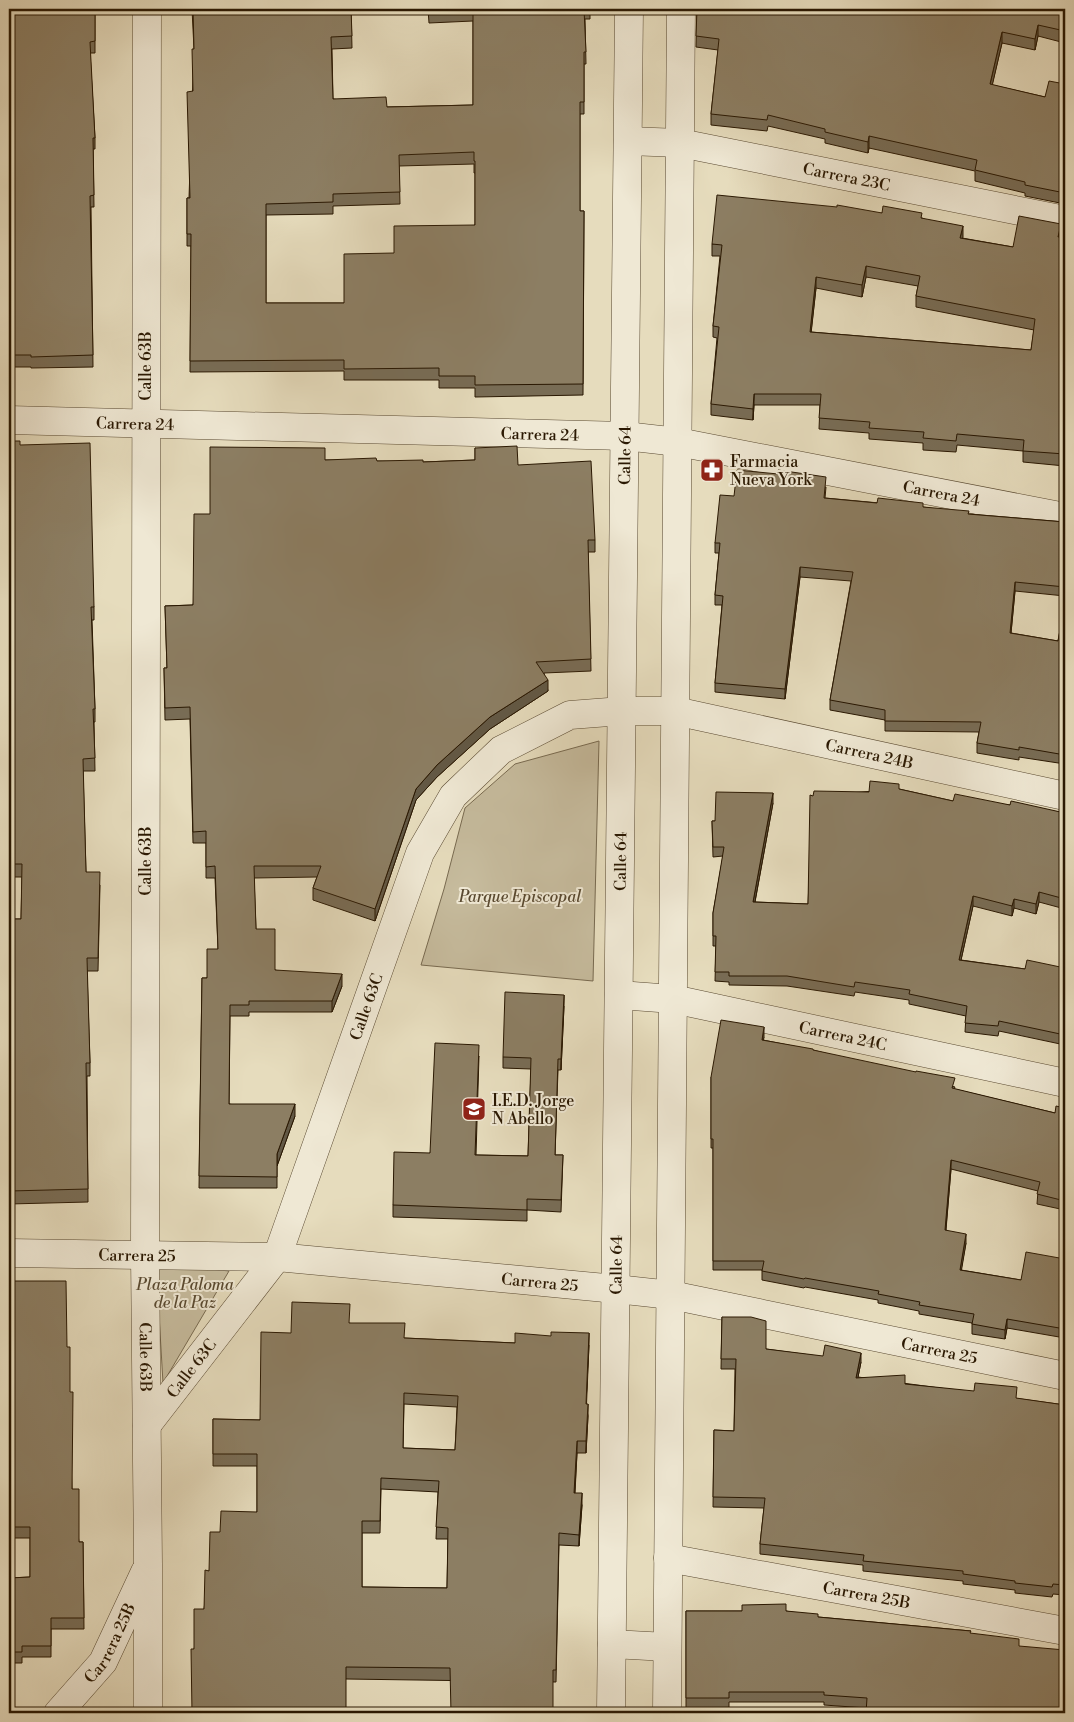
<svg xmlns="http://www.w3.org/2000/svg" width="1074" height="1722" viewBox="0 0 1074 1722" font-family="'Libre Bodoni',serif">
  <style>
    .green { fill: #c6bb9d; stroke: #786a50 }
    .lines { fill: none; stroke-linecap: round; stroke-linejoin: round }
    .minor-casing { stroke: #594931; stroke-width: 29 }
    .tertiary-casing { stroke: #594931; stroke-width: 29 }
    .minor { stroke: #efe8d4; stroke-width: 28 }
    .tertiary { stroke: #efe8d4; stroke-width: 28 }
    .wall { fill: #786c55; stroke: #2a1802; fill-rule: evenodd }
    .shaded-wall { fill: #625845; stroke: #2a1802 }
    .building { fill: #8c7e63; stroke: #2a1802; fill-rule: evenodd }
    .labels { text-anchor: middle; stroke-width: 4; stroke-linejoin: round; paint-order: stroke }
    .street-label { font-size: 16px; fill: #2a1802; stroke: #efe8d4 }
    .poi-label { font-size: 16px; fill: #2a1802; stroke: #efe8d4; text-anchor: start }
    .park-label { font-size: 16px; font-style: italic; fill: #594930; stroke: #efe8d4 }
  </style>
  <rect width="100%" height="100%" fill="#e6dcbd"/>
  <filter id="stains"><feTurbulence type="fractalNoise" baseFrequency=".004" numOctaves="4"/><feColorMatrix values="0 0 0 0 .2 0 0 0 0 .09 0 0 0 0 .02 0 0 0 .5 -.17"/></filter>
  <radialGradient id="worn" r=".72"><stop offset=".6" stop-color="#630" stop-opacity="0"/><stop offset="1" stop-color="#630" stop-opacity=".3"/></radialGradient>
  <path class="green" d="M599,741L593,981L421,965L444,889L465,808L515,764Z
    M156,1263L229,1271L163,1383Z"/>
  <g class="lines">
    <g class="minor-casing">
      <g id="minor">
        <path id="s1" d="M147,9L145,1255L148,1564V1713"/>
        <path id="s2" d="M628,141L680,143L1065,220"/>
        <path id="s3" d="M619,995L673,999L1065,1083"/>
        <path id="s4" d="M671,1295L1065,1376"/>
        <path id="s5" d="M147,1425L277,1257L420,853L453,796L501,750L570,715L622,711H675L1065,796"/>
        <path id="s6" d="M668,1558L1065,1631"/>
        <path id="s7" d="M58,1713L103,1662L145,1572"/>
      </g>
    </g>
    <g class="tertiary-casing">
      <g id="tertiary">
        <path id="s8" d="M9,420L625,436L678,442L1065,517"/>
        <path id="s9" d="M9,1253L277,1257L616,1289L671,1295"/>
        <path d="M612,1644L667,1647"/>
        <path id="s10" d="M611,1713L629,9"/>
        <path d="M667,1713L681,9"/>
      </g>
    </g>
    <use href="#minor" class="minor"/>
    <use href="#tertiary" class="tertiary"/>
  </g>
  <path class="wall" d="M9,9H95V53H90L95,138V149H93L94,207H91L93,367L31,368V367H9Z
    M192,9H351L352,48L332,49L333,99L387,107L473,105V21L429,23L428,9H590V19H585L586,64H584V114H580V211H584L583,395L475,397V388H439V380H344V371L190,372L191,246H187V198H189L194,49ZM474,164V173H475V225L394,253L344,303H266V215L333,214V206L400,204L399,166Z
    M697,9H1065V43L1038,36L1035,50L1002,43L992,85L1045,97L1065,84V204L1025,196V193L975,181V171L869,148L868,153L825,143V139L768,126L767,131L711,125V114L718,50L696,47Z
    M882,213L922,218L963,237L962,238L1013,247L1061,235L1062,240H1065V466L1023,462V451L957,445L956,452L923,450V443L869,439V433L819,429L820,405H754L753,420L711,415V404L717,338L713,337V326L720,256H712V244ZM866,277L918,286L916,296V307L1034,330L1031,350L811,332L816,288L862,297Z
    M9,441L20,445L94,607V620H92L95,709V722H94L95,771H83L86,872L100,885L98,971H87L90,1063V1076H87L88,1202L9,1204V919H21L22,877H9Z
    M475,448L518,465L595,540V552H588L591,671L544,673L548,691L490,729L437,777L416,800L375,921L313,900V888L317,877L254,878L256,929L275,970L342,986L332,1012H249V1016H230L229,1104L295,1116L277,1166V1188H199L202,978H207L218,949L215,878H206V843H193L190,719L165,720L164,668H167L165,606L193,605L210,514L325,460L423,462L475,460Z
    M826,487L825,498L923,507L969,514L1065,522V596L1015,591L1011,633L1058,641L1065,603V764L1019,757V760L977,753V743L979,732L885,731V720L830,710V700L851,581L800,577L785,699L715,692V683L722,605H715V595L719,553H715V543L734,496Z
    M899,789L953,801L1010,805L1065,813V909L1039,902L1036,914L1014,908L1012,916L973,906L961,960L1025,969L1065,968V1045L999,1031L998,1036L965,1032L966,1016L909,1004V1000L855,992L854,996L787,986L729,985V982L715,981L716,946H713V913L723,856L713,857L712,821H715L773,803L755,902L808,904L813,796Z
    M564,1006L561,1070H558L555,1155H563L561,1212L527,1210V1221L393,1217V1205L430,1153L479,1056L476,1155L528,1156L531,1069L503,1068V1057Z
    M764,1037L763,1040L813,1050L955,1087L954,1089L1055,1113L1065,1108V1210L1037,1204L1038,1191L951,1169L946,1230L966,1243L961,1270L1021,1280L1065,1259V1338L1007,1328L1005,1339L972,1334V1323L919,1314V1311L878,1303V1300L805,1287L804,1288L762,1280V1270H713V1148H711V1077Z
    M9,1281L67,1347L72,1489L79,1542H83L84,1629H51V1657H22V1663H9V1578L30,1577V1538H9Z
    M722,1317L766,1349L861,1362L858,1377L1065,1405V1595L1053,1594L1052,1597L1015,1593V1590L963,1584V1581L863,1571V1565L760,1554V1544L764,1508L713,1507L714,1430L734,1431L735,1369H721Z
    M349,1323L404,1338L515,1343L589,1345L586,1404L588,1416L586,1453H577L575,1493L582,1505L579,1546L559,1545L556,1682L346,1679L194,1649L204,1609L209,1571L220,1532L257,1512V1466H213V1419L260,1420L291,1333ZM404,1404L457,1407L455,1450L403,1448ZM381,1489L438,1492L436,1539H448L447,1588L362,1587V1533H380Z
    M686,1611H786L818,1617L971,1631L866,1708L824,1705V1702H729V1708H686Z"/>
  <path class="shaded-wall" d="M1038,25V36L1035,50V39Z
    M1002,32V43L990,95V84Z
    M869,136V148L868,153V142Z
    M1061,224V235L1058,248V237Z
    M963,226V237L960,249V238Z
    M866,266V277L862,297V285Z
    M816,277V288L810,343V332Z
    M754,394V405L753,420V409Z
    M800,567V577L785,699V689Z
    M1015,582V591L1010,643V633Z
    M548,680V691L490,729L437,777L416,800L375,921V909L416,789L437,765L490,717Z
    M773,793V803L753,912V902Z
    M1039,892V902L1036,914V904Z
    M973,896V906L959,969V960Z
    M1014,899V908L1012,916V906Z
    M342,974V986L332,1012V1001Z
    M564,995V1006L561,1070V1059Z
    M764,1027V1037L762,1049V1040Z
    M295,1104V1116L277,1166V1154Z
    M951,1160V1169L945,1239V1230Z
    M966,1234V1243L960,1279V1270Z
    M1007,1319V1328L1005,1339V1330Z
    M589,1333V1345L586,1416V1404Z
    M861,1353V1362L856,1387V1378Z
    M588,1404V1416L586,1453V1441Z
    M577,1441V1453L574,1505V1493Z
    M582,1493V1505L579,1546V1535Z"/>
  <path class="building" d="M9,9H95V41L90,42L95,138H93L94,195L90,196L93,355L31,357V355H9Z
    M193,9H351L352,36L331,37L333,99L386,97L387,107L473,105V9L429,11L428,9H584L586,52H584V102H580V211H584L583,384L475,385V376H439V368L344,369V360L190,361L191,234H187V198H190L187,92L193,91L192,49H194ZM474,152V161H475V225L394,226V253L344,254V303H266V204L333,202V194L400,192L399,155Z
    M697,9H1065V31L1038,25L1035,39L1002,32L990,84L1045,97L1049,81L1065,84V193L1025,185V182L975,170L977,160L869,136L868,142L825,132V129L768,115L767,120L711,114L719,39L696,36Z
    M717,195L837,207V205L882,213L883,206L922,213L921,218L963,226L960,238L1013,247L1019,216L1061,224L1058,237H1062L1061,240H1065V454L1023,451L1024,440L957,434L956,441L923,438L924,432L869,428L870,422L819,418L821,394H754L753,409L711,404L719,327L713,326L722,245L712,244ZM866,266L920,276L916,296L1035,319L1031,350L810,332L816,277L862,285Z
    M9,441H20V445L90,443L94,607H91L95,709H93L95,758L83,759L86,872H100L98,958H87L90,1063H86L88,1189L9,1191V919H21L22,864H9Z
    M517,446L518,465L591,461L595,540H588L591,659L536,662L548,680L490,717L437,765L416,789L375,909L313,888L321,866H254L256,929H275V970L342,974L332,1001H249V1005H230L229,1104H295L277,1154V1177L199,1176L202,978H207V949H218L215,866L206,867V831L193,832L190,707L165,708L164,668H167L165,606L193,605L194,514H210V447L325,448V460L376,458L377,461L423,460V462L475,460V448Z
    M737,470L778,474V470L826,477L824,498L877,503L878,498L923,503V507L969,511L968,514L1065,522V587L1015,582L1010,633L1058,641L1065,603V755L1019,747V750L977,743L981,722L885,721V710L830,700L853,572L800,567L785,689L715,683L723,596L715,595L720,543H715L720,495L734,496Z
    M870,781L899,784V789L953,801L955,794L1010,805L1011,801L1065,813V899L1039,892L1036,904L1014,899L1012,906L973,896L959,960L1025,969L1027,960L1065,968V1035L999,1021L998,1026L965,1023L967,1006L909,994L910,990L855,982L854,987L787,976H729V972H715L716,936H713V913L724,847H713L712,821H715L716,792L773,793L753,902L808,904L810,795L813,796L814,791L869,792Z
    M505,992L564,995L561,1059H558L555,1155H563L561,1200L527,1199V1210L393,1205L394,1152L430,1153L435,1043L479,1045L475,1155L528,1156L531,1058L503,1057Z
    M721,1020L764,1027L762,1040L813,1049V1050L916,1072V1071L955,1078L952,1088L1055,1113L1056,1106L1065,1108V1201L1037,1194L1040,1182L951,1160L945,1230L966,1234L960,1270L1021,1280L1026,1252L1065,1259V1329L1007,1319L1005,1330L972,1324L974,1314L919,1305L920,1302L878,1294L879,1291L805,1278L804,1279L762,1271L764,1261H713V1139H711V1077Z
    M9,1281H66L67,1347H70V1392H73L72,1489H79V1542H83L84,1618H51V1646H22V1652H9V1578L30,1577V1527H9Z
    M292,1302L350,1304L349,1323H405L404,1338L515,1343V1333L551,1336V1332L589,1333L586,1404H588L586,1441H577L574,1493H582L579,1535L559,1533L556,1670H553V1713H451L450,1668L346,1667V1713H192L191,1649H194V1609H204L205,1570L209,1571L210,1532H220L221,1511L257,1512V1454H213V1419L260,1420L261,1332L291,1333ZM404,1393L458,1396L455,1450L403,1448ZM381,1478L439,1481L436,1527L448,1528L447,1588L362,1587V1521H380Z
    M722,1317H751L766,1321V1349L823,1356L825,1345L861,1353L856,1378L905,1375V1384L974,1391L975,1383L1017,1387L1016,1398L1065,1405V1585L1053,1584L1052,1587L1015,1583V1581L963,1574V1571L863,1561L864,1555L760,1544L765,1498L713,1497L714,1430L734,1431L736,1359H721Z
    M786,1604V1611L818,1614V1617L971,1631L970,1633L1019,1639V1646L1065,1650V1713H866L867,1698L824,1695V1692H729V1698H686V1611H742V1605Z"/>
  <defs>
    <g id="pharmacy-square" transform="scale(1.25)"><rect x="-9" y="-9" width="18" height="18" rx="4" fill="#8f2418" stroke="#efe8d4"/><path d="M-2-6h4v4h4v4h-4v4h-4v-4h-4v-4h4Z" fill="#fff"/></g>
    <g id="school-square" transform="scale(1.25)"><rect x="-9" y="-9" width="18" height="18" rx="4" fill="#8f2418" stroke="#efe8d4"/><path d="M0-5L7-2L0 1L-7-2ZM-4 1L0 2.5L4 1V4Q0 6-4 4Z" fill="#fff"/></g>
  </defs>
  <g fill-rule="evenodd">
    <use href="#pharmacy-square" x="712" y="470"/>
    <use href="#school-square" x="474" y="1109"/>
  </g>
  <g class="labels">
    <g class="street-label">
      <text dy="6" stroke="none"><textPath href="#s2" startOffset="222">Carrera 23C</textPath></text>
      <text transform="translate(145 366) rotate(-90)" y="6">Calle 63B</text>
      <text dy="6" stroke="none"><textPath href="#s8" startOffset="126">Carrera 24</textPath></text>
      <text dy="6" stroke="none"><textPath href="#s8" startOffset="531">Carrera 24</textPath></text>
      <text dy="6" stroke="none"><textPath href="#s10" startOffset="1258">Calle 64</textPath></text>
      <text dy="6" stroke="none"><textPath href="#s8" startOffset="938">Carrera 24</textPath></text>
      <text dy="6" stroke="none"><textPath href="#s5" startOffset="1155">Carrera 24B</textPath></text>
      <text transform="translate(145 861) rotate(-90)" y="6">Calle 63B</text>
      <text dy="6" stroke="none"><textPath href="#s10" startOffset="852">Calle 64</textPath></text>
      <text dy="6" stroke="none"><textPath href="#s5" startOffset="478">Calle 63C</textPath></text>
      <text dy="6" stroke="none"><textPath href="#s3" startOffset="228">Carrera 24C</textPath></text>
      <text dy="6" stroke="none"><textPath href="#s9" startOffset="128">Carrera 25</textPath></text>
      <text dy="6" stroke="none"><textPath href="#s10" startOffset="448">Calle 64</textPath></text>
      <text dy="6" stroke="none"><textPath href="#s9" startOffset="532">Carrera 25</textPath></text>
      <text dy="6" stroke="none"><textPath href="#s4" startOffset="274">Carrera 25</textPath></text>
      <text dy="6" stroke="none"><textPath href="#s1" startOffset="1348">Calle 63B</textPath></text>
      <text dy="6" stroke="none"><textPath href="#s5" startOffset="72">Calle 63C</textPath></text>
      <text dy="6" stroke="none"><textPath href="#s6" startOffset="202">Carrera 25B</textPath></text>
      <text dy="6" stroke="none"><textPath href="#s7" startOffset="88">Carrera 25B</textPath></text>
    </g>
    <g class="poi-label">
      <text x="730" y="467">Farmacia<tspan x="730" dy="18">Nueva York</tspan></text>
      <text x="492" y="1106">I.E.D. Jorge<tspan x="492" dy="18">N Abello</tspan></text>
    </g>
    <g class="park-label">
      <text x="520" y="902">Parque Episcopal</text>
      <text x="185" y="1290">Plaza Paloma<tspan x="185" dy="18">de la Paz</tspan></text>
    </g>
  </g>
  <rect width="1074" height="1722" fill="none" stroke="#e6dcbd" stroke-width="30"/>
  <rect x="10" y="10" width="1054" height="1702" fill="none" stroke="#2a1802" stroke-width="2.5"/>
  <rect x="15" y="15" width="1044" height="1692" fill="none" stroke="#2a1802"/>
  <rect width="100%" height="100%" filter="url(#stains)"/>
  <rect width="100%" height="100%" fill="url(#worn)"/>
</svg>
